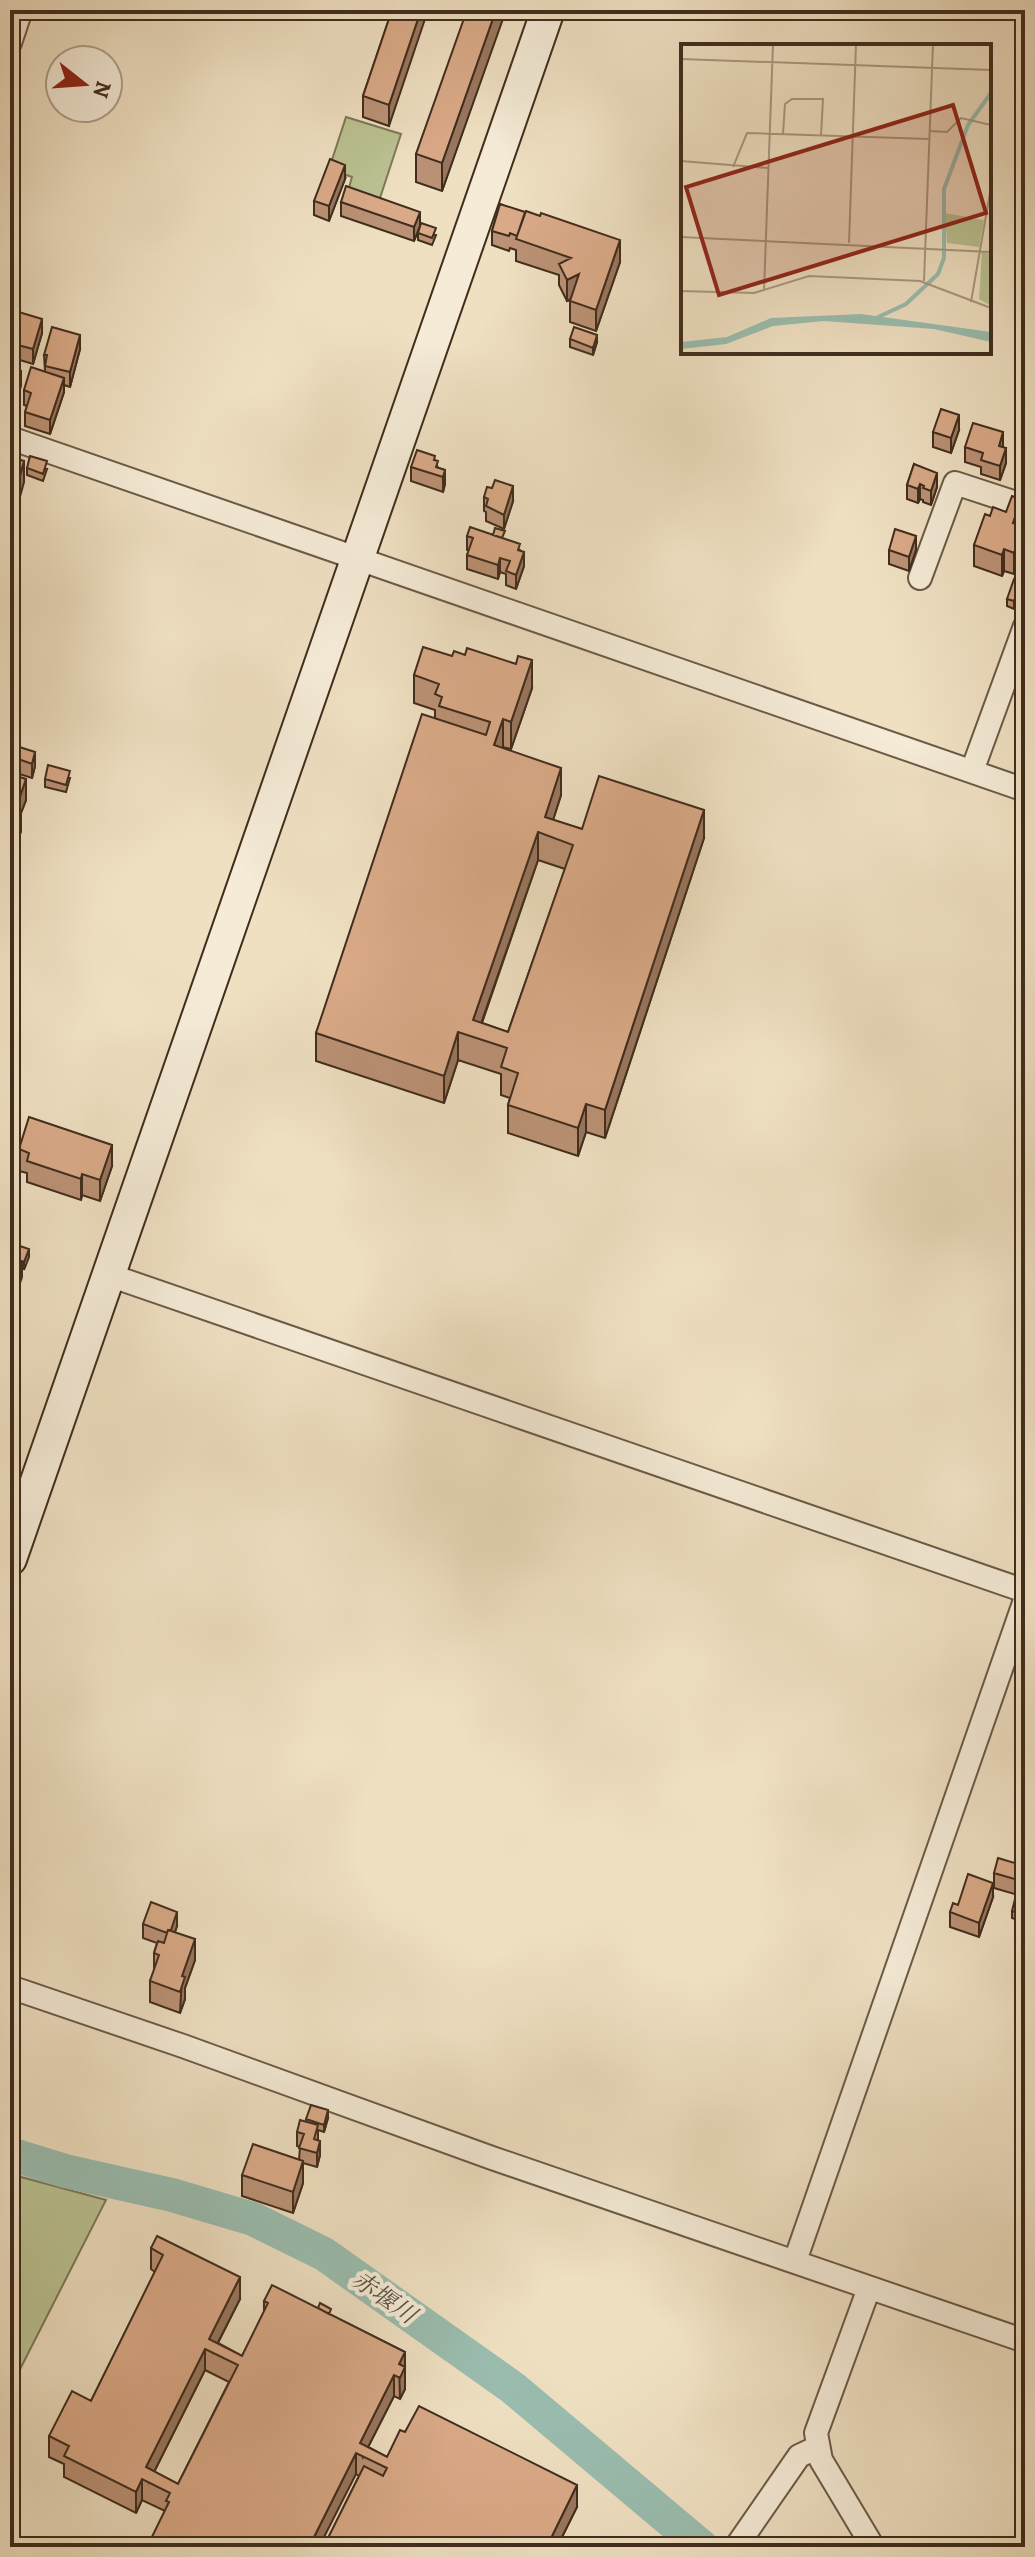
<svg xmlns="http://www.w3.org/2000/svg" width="1035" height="2557" viewBox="0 0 1035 2557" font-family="Alegreya,'Noto Serif JP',serif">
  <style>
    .green { fill: #bbc292; stroke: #7e7858; stroke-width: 2 }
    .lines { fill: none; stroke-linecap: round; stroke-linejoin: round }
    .river { stroke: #9abdaf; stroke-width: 34 }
    .street-casing { stroke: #6c5a46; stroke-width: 26 }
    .secondary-casing { stroke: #412d1d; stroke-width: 36 }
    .street { stroke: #f5ebd7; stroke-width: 22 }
    .secondary { stroke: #f5ebd7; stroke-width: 32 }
    .wall { fill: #bb9275; stroke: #412d1d; stroke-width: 2; fill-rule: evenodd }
    .shaded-wall { fill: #99775f; stroke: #412d1d; stroke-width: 2 }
    .building { fill: #daaa88; stroke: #412d1d; stroke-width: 2; fill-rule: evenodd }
    .labels { text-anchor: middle; stroke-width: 8; stroke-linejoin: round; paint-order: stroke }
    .water-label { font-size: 24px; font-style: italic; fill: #575142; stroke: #f5ebd7 }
    .inset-river { fill: none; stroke: #9abdaf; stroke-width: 4 }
    .inset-road { fill: none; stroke: #a99880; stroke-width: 2 }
    .view { fill: #8f2418; fill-opacity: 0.15; stroke: #8f2418; stroke-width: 4 }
    .inset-edge { fill: none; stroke: #412d1d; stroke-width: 4 }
  </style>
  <rect width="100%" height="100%" fill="#efe0c2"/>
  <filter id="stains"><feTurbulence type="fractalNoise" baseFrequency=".0025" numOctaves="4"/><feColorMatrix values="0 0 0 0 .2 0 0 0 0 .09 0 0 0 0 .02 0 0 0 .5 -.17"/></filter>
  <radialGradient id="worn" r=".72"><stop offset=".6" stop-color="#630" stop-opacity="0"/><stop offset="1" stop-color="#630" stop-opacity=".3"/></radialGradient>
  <path class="green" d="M346,117L401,134L379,201L348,191L352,177L329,169Z
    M10,2174L106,2200L10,2389Z"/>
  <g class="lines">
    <path class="river" d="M10,2154L65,2171L172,2195L253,2219L324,2254L513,2388L702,2547"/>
    <g class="street-casing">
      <path id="street" d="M10,43L21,10
        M10,438L1025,790
        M920,578L955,483L1025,506
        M972,771L1025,626
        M109,1275L1025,1591
        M10,1987L183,2046L492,2158L1025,2341
        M795,2261L1025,1600
        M869,2288L816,2433L821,2460L873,2547
        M736,2547L799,2456L818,2447"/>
    </g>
    <g class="secondary-casing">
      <path id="secondary" d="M10,1559L548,10"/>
    </g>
    <use href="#street" class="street"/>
    <use href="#secondary" class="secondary"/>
  </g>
  <path class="wall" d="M392,10L389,126L363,117V96Z
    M505,10L442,191L416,182V154Z
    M345,179L329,221L314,215V201Z
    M341,202L420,226L414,241L341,216Z
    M500,204L620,262L596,331L570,322V300L567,301L559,285V275L516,261V250L510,248L509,251L492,245V231Z
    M418,233L436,235L432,245L418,240Z
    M1025,305V329L1022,328V314Z
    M10,316L42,333L33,364L10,357V343L13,333L10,332Z
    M570,339L597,342L593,355L570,347Z
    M80,349L70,387L64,385V392L50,434L25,426V412L27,406L24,405V390L45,371L44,355Z
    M959,430L951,453L933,447V432Z
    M965,447H1003L1006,463L1000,480L981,474V467L965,462Z
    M435,460L438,468L445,470V484L443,492L411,481V467Z
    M1025,461V491L1016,490V476Z
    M914,464L937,487L931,505L923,502V500L920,499L918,503L907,499V485Z
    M27,468L47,469L43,481L27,475Z
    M484,497L513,501L504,529L486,521V512L484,511Z
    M1025,501V541H1023V548L1014,574L1004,571L1002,576L974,566V545L990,516L1006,512Z
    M467,536L505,539L520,550L524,566L516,589L506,585V574L500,572L498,579L467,569V555L469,551L467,550Z
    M889,550H916L909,571L889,564Z
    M1021,589L1014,609L1007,606V599Z
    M414,675L532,688L511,749L503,747L502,748L561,795L553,820L582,829L704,838L605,1138L586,1132L578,1156L508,1133V1105L510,1098L501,1095V1074L458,1060L444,1103L316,1061V1033L435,719V710L414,703ZM538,860L565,869L508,1032L482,1023Z
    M10,744L35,766L32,778L10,771Z
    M10,774L26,800L21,813V831L11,860H10Z
    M70,778L66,792L45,787V779Z
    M19,1149L112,1166L100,1201L82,1195L81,1200L27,1182V1173L19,1171Z
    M1025,1866V1897L994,1888V1873Z
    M993,1897L979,1937L950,1927V1912L958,1905Z
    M1025,1902V1922L1012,1918V1911Z
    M143,1924L177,1926L175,1932L195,1960L185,1988V1999L180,2013L150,2002V1981L154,1971V1953L157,1943L143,1938Z
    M328,2118L324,2132L318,2130V2140L320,2155L317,2167L303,2163V2183L293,2213L242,2196V2175L299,2160L300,2147L297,2146V2132L306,2122V2119Z
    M151,2248L240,2299L218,2343L242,2356L264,2312V2301L331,2315L405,2352V2389L400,2399L394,2396L368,2447L387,2457L577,2507L560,2541L563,2547H324L359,2476L356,2474L165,2511L142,2500L136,2513L64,2477V2464L49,2457V2436L91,2401L155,2272L151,2269ZM205,2370L229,2382L178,2484L154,2472Z"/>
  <path class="shaded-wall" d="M421,10H428L389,126V105Z
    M496,10H505V13L442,191V163Z
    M345,165V179L329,221V206Z
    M420,212V226L414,241V227Z
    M620,240V262L596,331V310Z
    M579,274V295L567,301V280Z
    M42,319V333L33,364V349Z
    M80,335V349L70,387V372Z
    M597,335V342L593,355V348Z
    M21,371V386L11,416V402Z
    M64,378V392L50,434V420Z
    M959,415V430L951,453V438Z
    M1003,432V446L999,460V446Z
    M17,442V457L11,473V459Z
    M1006,448V463L1000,480V466Z
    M24,461V482L10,533V512Z
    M445,470V484L443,492V477Z
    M937,473V487L931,505V491Z
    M920,484V499L918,503V489Z
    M513,486V501L504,529V515Z
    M1023,526V548L1014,574V553Z
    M916,536V550L909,571V557Z
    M1004,549V571L1002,576V555Z
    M524,552V566L516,589V575Z
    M500,558V572L498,579V565Z
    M1021,582V589L1014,609V601Z
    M532,660V688L511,749V722Z
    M503,719V747L494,773V745Z
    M35,752V766L32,778V764Z
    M561,768V795L548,836L545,817Z
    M26,779V800L21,813V831L11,860V839L16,808Z
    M704,810V838L605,1138V1110Z
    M538,832V860L476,1038L473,1020Z
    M458,1032V1060L444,1103V1076Z
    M586,1104V1132L578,1156V1128Z
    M112,1145V1166L100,1201V1180Z
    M82,1174V1195L81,1200V1179Z
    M29,1249V1257L24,1270V1262Z
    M22,1263V1277L10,1313V1299Z
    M993,1883V1897L979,1937V1923Z
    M177,1912V1926L169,1948V1934Z
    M195,1939V1960L185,1988V1999L180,2013L182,1976Z
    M328,2110V2118L324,2132V2125Z
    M320,2141V2155L317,2167V2153Z
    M303,2161V2183L293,2213V2192Z
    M240,2277V2299L213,2352L209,2339Z
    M205,2349V2370L149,2482L146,2467Z
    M405,2352V2389L400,2399L399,2364Z
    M394,2375V2396L363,2457L360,2443Z
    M356,2453V2474L319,2547H309Z
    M142,2479V2500L136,2513V2492Z
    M577,2485V2507L557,2547L552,2536Z"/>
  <path class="building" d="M392,10H421L389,105L363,96Z
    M467,10H496L442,163L416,154Z
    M330,159L345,165L329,206L314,201Z
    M346,186L420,212L414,227L341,202Z
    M500,204L525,212L517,236L510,233L509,236L492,231Z
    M526,211L540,216L541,213L620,240L596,310L570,301L579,274L567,280L559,264L571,258L516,239Z
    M421,223L436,228L432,238L418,233Z
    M12,310L42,319L33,349L10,343L17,320L10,318Z
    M52,327L80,335L70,372L45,366L47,355H44Z
    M574,327L597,335L593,348L570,339Z
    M31,367L64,378L50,420L25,412L31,393L24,390Z
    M10,368L21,371L11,402L10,401Z
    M941,409L959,415L951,438L933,432Z
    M973,423L1003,432L999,446L1006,448L1000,466L981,460L983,453L965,447Z
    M10,440L17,442L12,457H10Z
    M417,450L435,456L434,460L438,461L436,467L445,470L443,477L411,467Z
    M30,456L47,461L43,474L27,468Z
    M10,457L24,461L10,512Z
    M1021,460L1025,461V477L1016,476Z
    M914,464L937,473L931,491L923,488L924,486L920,484L918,489L907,485Z
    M495,480L513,486L504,515L486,506L488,499L484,497L487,487L492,488Z
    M1012,496L1025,501V520L1015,517L1013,523L1023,526L1014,553L1004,549L1002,555L974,545L985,514L990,516L993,507L1006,512Z
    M470,527L520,544L518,550L524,552L516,575L506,571L510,561L500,558L498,565L467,555L473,538L467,536Z
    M495,528L505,531L502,538L493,535Z
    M895,529L916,536L909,557L889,550Z
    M1014,579L1021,582L1014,601L1007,599Z
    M423,647L452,656L454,651L465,655L467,648L516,664L518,656L532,660L511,722L503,719L494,745L561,768L545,817L582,829L599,776L704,810L605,1110L586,1104L578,1128L508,1105L518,1073L501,1067L507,1048L458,1032L444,1076L316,1033L422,714L486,735L490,722L439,706L442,697L435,694L439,684L414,675ZM538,832L573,845L508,1032L473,1020Z
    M10,744L35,752L32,764L10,756Z
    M48,765L70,771L66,785L45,779Z
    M10,774L26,779L16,808L21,810L11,839H10Z
    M29,1117L112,1145L100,1180L82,1174L81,1179L27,1161L29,1153L19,1149Z
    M11,1243L29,1249L24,1262L10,1257Z
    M10,1258L22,1263L10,1299Z
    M998,1858L1025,1866V1882L994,1873Z
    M968,1874L993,1883L979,1923L950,1912L953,1903L958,1905Z
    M1015,1899L1025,1902V1915L1012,1911Z
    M151,1902L177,1912L171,1930H168L167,1933L143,1924Z
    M168,1930L195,1939L182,1976L185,1977L180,1992L150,1981L159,1955L154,1953L158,1941L164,1943Z
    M311,2105L328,2110L324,2125L306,2119Z
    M300,2120L318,2125L314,2139L320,2141L317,2153L299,2148L304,2134L297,2132Z
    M253,2144L303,2161L293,2192L242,2175Z
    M157,2236L240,2277L209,2339L242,2356L268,2303L264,2301L272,2285L405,2352L399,2364L405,2367L400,2378L394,2375L360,2443L387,2457L400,2430L405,2432L419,2406L577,2485L552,2536L563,2542L560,2547H327L324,2546L364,2466L383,2476L387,2468L356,2453L309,2547H147L169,2502L166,2501L170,2493L142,2479L136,2492L64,2456L69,2446L49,2436L72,2391L91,2401L163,2255L151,2248ZM205,2349L238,2365L178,2484L146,2467Z
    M320,2303L331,2309L329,2314L318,2308Z"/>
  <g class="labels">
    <g class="water-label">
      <text transform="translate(384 2297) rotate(35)" y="8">赤堰川</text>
    </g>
  </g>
  <g transform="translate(681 44)">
    <rect width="310" height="310" fill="#efe0c2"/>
    <path d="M264,169L303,176L298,203L266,199ZM301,208L310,210V262L298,255Z" fill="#bbc292"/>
    <path d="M180,270L310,288V298L253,285L143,277L92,282L45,300L0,305V298L46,293L90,274Z" fill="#9abdaf"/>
    <path class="inset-river" d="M193,275L225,260L257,230L263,214V145L287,81L310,49"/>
    <path class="inset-road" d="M0,15L310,26M249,87L266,88L280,74L310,81M102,90L104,60L111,55H142L140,91M0,117L87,124M52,123L66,89L249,95M0,193L310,208M168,199L175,0M243,237L252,0M0,247L73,249L128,232L239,237L310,264M83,247L92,0M290,258L310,143"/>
    <path class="view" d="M272,61L305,169L38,251L5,143Z"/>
    <rect width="310" height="310" class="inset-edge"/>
  </g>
  <rect width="1035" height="2557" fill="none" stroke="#efe0c2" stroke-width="40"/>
  <rect x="12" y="12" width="1011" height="2533" fill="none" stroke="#412d1d" stroke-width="4"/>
  <rect x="20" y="20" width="995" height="2517" fill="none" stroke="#412d1d" stroke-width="2"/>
  <g transform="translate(84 84) rotate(107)"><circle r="38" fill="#f5ebd7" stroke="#ad9f8d" stroke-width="2"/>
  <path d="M0-6L14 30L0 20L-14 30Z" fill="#8f2418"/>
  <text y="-12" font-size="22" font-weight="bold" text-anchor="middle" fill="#412d1d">N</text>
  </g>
  <rect width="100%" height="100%" filter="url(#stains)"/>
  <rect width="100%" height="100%" fill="url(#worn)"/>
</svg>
